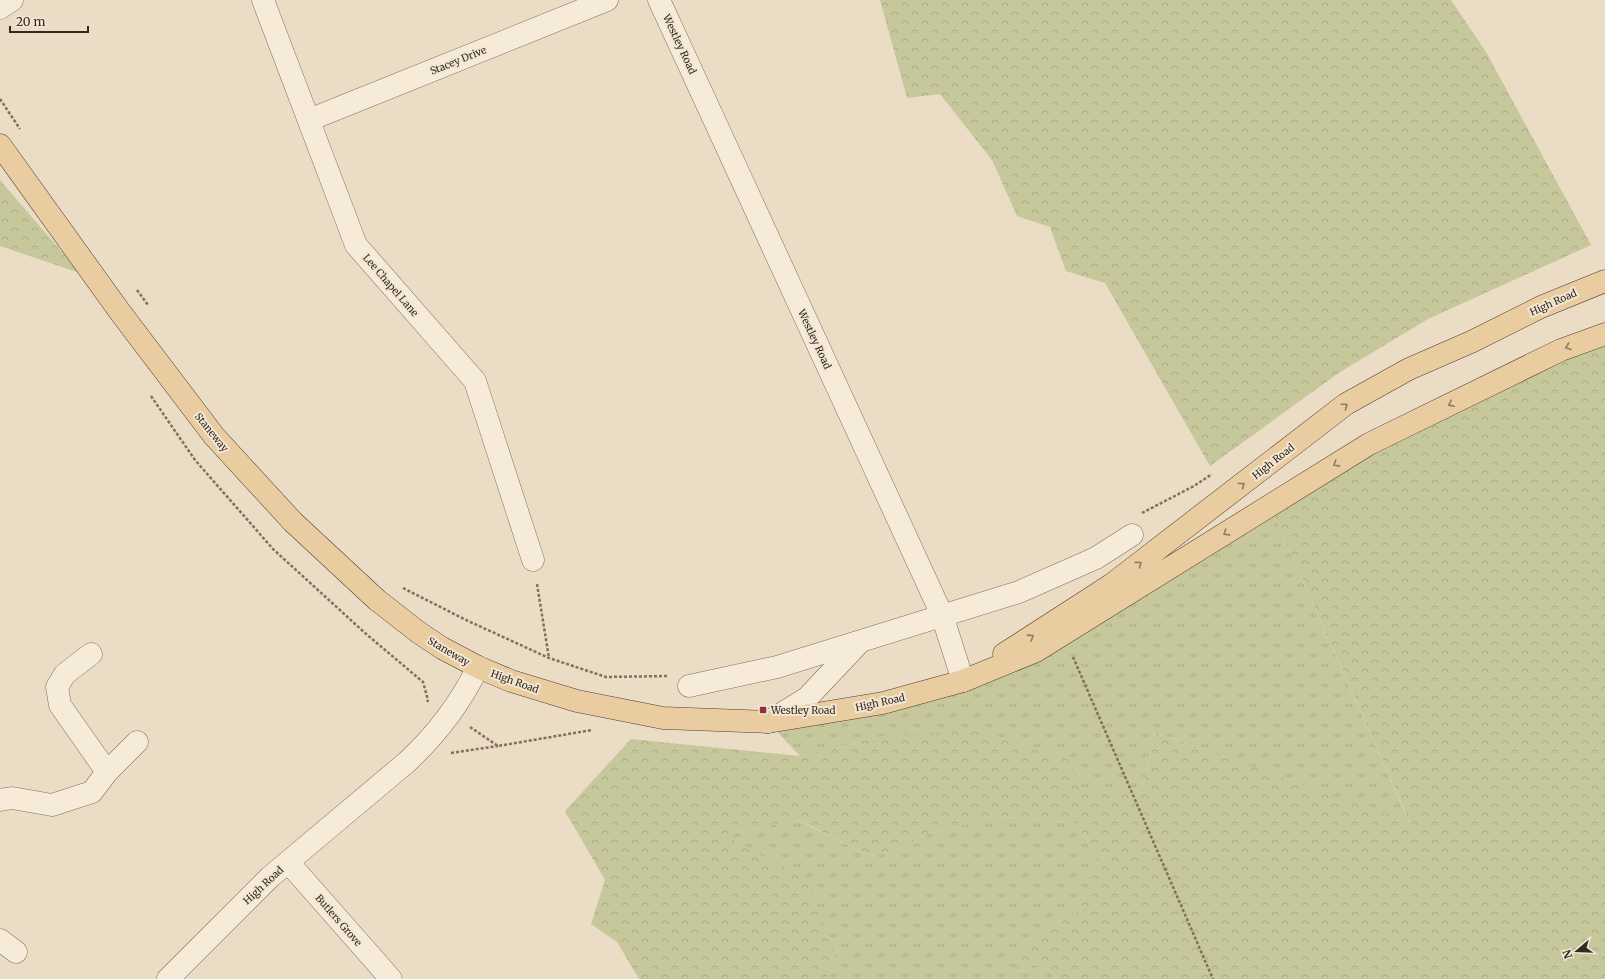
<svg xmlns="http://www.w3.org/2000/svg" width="1605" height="979" viewBox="0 0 1605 979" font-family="Merriweather,serif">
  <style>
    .grass { fill: url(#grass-tufts) }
    .forest { fill: url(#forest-crowns) }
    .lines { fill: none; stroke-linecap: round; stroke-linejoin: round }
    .minor-casing { stroke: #846e5d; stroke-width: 23 }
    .major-casing { stroke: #523d31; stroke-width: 23 }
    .path { stroke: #846e5d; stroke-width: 2.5; stroke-dasharray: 3 2; stroke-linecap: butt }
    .minor { stroke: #f6ead8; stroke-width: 22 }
    .major { stroke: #eacca1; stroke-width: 22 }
    .oneway { stroke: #907a60 }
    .poi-dot { fill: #8d323b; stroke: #f2e7d4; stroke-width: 1.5 }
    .labels { text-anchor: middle; stroke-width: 4; stroke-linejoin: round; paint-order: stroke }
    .street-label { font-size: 10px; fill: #35281f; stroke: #f2e7d4 }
    .poi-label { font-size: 10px; fill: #35281f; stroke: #f2e7d4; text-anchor: start }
  </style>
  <defs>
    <pattern id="grass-tufts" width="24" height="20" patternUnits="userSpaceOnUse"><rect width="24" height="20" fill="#c6c79a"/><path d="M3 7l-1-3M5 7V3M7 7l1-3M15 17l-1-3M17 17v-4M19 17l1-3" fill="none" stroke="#abab84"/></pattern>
    <pattern id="forest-crowns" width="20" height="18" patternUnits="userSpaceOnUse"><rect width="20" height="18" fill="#c6c79a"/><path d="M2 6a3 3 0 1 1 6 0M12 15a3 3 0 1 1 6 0" fill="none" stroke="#abab84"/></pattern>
  </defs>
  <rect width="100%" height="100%" fill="#eadcc5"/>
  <path class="grass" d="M1270,506L1410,824L1155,732L1143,787L1118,795L1083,789L1066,759L884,736L800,756L768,722L963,681Z
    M996,816L1077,823L1098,862L1080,910L1029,938L1016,972L1045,966L1056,979H828L836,958L724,835L797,820L871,856L895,850L926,835Z"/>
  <path class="forest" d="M880,0H1451L1486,52L1591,245L1428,319L1340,372L1210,466L1105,283L1066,271L1050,227L1017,216L992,160L940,94L907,98Z
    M0,180L80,273L0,246Z
    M1605,335V979H1056L1045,966L1015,972L1029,938L1080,910L1098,862L1077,823L997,816L926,835L895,850L871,856L798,820L724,835L807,880L836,958L828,979H639L617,942L591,924L605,880L565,811L631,739L800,756L884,736L978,730L1067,759L1083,789L1118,795L1143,787L1155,732L1410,823L1270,506Z"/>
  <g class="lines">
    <g class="minor-casing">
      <path id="minor" d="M263,0L356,245L475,381L533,560
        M659,0L942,615L963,681
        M0,8L12,0
        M309,120L607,0
        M91,654L65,674L57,687L60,705L107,772
        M689,686L777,667L1019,592L1096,558L1132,535
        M768,722L807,698L859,643
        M0,800L12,798L52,805L92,792L107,772L137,742
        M288,862L391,979
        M0,940L16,952
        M168,979L270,877L407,762C437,734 460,704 478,667"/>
    </g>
    <g class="major-casing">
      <path id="major" d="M0,145L120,312L214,436L293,522L377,600L418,632L442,648L478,667L511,681L577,701L663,718L768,722L883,703L963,681L1036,651L1369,444L1561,350L1605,334
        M1004,654L1111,585L1346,404L1409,369L1471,342L1541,307L1605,281"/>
    </g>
    <path class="path" d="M0,99L20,129
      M137,290L148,305
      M151,396L195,460L273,549L365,633L423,682L428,700L427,702
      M1142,513L1194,486L1212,474
      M537,584L549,658
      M403,588L466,620L549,658L606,677L667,676
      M1073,657L1213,979
      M470,727L498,746L592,730
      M451,753L498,746"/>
    <use href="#minor" class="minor"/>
    <use href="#major" class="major"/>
  </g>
  <defs><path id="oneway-chevron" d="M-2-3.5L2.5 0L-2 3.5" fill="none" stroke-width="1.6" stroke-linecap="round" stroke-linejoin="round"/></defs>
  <g class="oneway">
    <use href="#oneway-chevron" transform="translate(1568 347) rotate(160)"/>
    <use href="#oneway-chevron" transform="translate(1451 404) rotate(154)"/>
    <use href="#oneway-chevron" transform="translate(1345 406) rotate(-35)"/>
    <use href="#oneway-chevron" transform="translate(1336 464) rotate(148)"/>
    <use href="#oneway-chevron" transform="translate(1242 485) rotate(-38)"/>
    <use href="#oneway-chevron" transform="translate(1226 533) rotate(148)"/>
    <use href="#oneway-chevron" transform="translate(1139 564) rotate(-37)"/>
    <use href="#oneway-chevron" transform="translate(1031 637) rotate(-33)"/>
  </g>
  <rect class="poi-dot" x="759" y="706" width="8" height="8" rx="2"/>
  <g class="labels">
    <g class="street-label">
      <text transform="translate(680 44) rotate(65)" y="4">Westley Road</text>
      <text transform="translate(458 60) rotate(-22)" y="4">Stacey Drive</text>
      <text transform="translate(391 285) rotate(49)" y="4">Lee Chapel Lane</text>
      <text transform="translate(1553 302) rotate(-24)" y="4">High Road</text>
      <text transform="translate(815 339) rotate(65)" y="4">Westley Road</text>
      <text transform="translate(212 432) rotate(51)" y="4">Staneway</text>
      <text transform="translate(1273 461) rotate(-38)" y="4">High Road</text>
      <text transform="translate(449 651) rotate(30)" y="4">Staneway</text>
      <text transform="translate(515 681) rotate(20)" y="4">High Road</text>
      <text transform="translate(880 702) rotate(-12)" y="4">High Road</text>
      <text transform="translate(263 885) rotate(-43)" y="4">High Road</text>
      <text transform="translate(339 920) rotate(49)" y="4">Butlers Grove</text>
    </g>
    <g class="poi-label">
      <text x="771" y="714">Westley Road</text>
    </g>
  </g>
  <g transform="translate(1577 951) rotate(251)" stroke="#f2e7d4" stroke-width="3" paint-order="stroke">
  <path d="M0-3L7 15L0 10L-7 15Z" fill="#35281f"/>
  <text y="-6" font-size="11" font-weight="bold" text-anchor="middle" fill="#35281f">N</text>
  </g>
  <path d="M10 26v6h78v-6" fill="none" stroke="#35281f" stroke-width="2"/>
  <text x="16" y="26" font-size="12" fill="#35281f" stroke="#f2e7d4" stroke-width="3" paint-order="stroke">20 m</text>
</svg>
